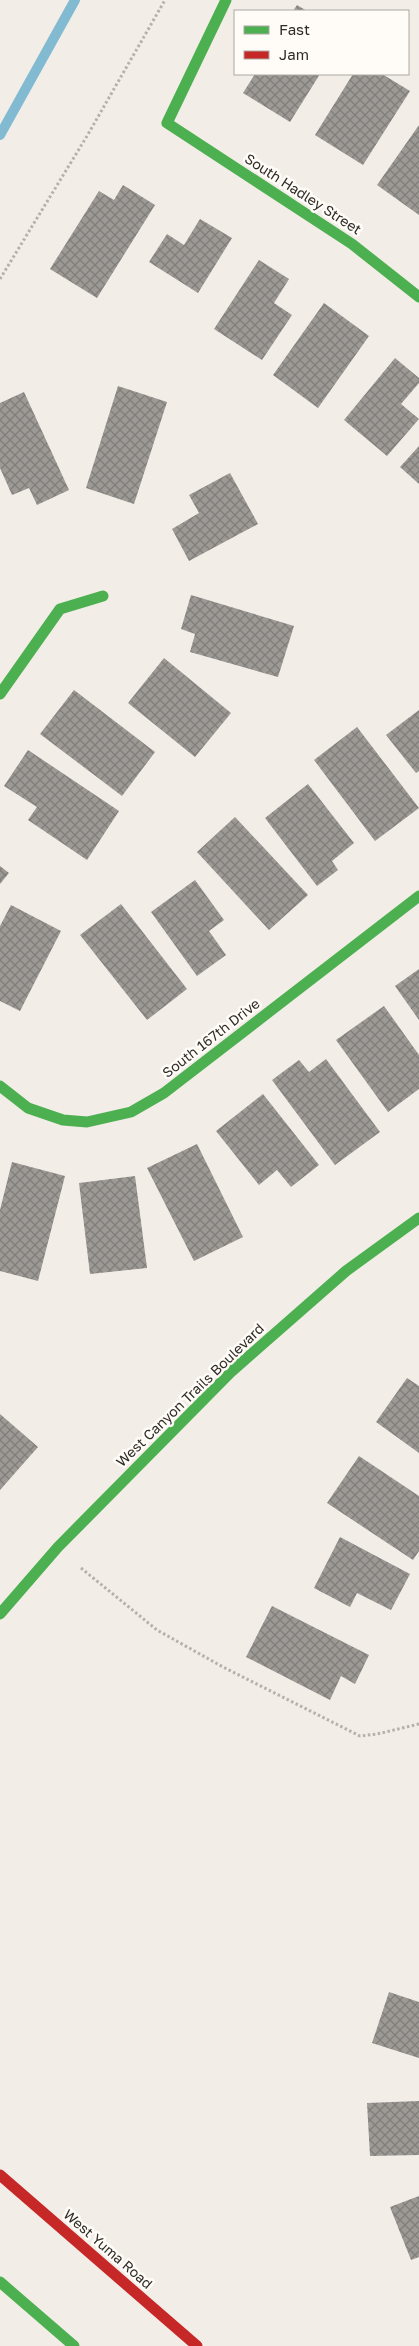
<svg xmlns="http://www.w3.org/2000/svg" width="419" height="2346" viewBox="0 0 419 2346" font-family="'Golos Text',sans-serif">
  <style>
    .lines { fill: none; stroke-linecap: round; stroke-linejoin: round }
    .stream { stroke: #82bbd1; stroke-width: 10 }
    .building { fill: url(#building-cross-hatch) }
    .path { stroke: #b5b1aa; stroke-width: 3; stroke-dasharray: 2.5 2.5; stroke-linecap: butt }
    .fast { stroke: #4caf50; stroke-width: 11 }
    .jam { stroke: #c62828; stroke-width: 11 }
    .labels { text-anchor: middle; stroke-width: 5; stroke-linejoin: round; paint-order: stroke }
    .street-label { font-size: 14px; fill: #2f2c28; stroke: #fffbf7 }
  </style>
  <defs>
    <pattern id="building-cross-hatch" width="8" height="8" patternUnits="userSpaceOnUse" patternTransform="scale(1.25)"><rect width="8" height="8" fill="#9d9995"/><path d="M0 0l8 8M0 8l8-8" fill="none" stroke="#807d7a"/></pattern>
  </defs>
  <rect width="100%" height="100%" fill="#f2ede7"/>
  <g class="lines">
    <path class="stream" d="M0,135L75,0"/>
  </g>
  <path class="building" d="M297,5L307,11H293Z
    M255,74H320L290,122L243,93Z
    M353,74H382L410,91L363,165L315,135Z
    M419,125V215L377,185Z
    M123,185L155,205L97,298L50,269L99,191L114,200Z
    M200,219L232,238L198,293L149,262L167,234L184,245Z
    M259,260L289,279L274,303L292,315L262,360L214,329Z
    M324,303L369,336L318,408L273,375Z
    M395,358L419,378V383L401,404L419,419L387,456L344,420Z
    M118,386L167,402L134,504L86,488Z
    M24,392L69,490L37,505L29,488L12,495L0,468V403Z
    M419,446V484L400,467Z
    M230,473L258,524L189,561L172,529L199,513L189,495Z
    M191,595L294,626L278,677L190,652L195,634L181,629Z
    M164,658L231,713L195,757L128,703Z
    M74,690L155,752L122,796L40,734Z
    M419,710V771L416,773L386,735Z
    M357,727L419,808L375,841L314,760Z
    M28,750L119,811L87,860L28,820L37,807L4,786Z
    M308,784L354,843L332,861L338,870L317,886L265,818Z
    M235,817L308,895L269,930L197,852Z
    M0,866L9,873L0,884Z
    M195,880L224,920L209,931L226,955L197,976L151,912Z
    M121,904L187,989L147,1020L80,935Z
    M11,905L61,931L20,1011L0,1001V926Z
    M419,969V1020L395,986Z
    M384,1006L419,1055V1089L388,1112L336,1040Z
    M326,1059L380,1132L335,1165L272,1080L299,1060L309,1072Z
    M263,1094L319,1165L291,1187L277,1170L259,1185L216,1131Z
    M197,1144L243,1237L194,1261L147,1168Z
    M12,1162L65,1176L38,1281L0,1271V1210Z
    M135,1176L147,1268L90,1274L79,1183Z
    M407,1378L419,1386V1453L376,1422Z
    M0,1414L38,1447L0,1490Z
    M359,1456L419,1496V1551L413,1560L327,1503Z
    M340,1537L410,1574L391,1610L357,1593L350,1607L314,1588Z
    M272,1606L369,1655L355,1684L341,1676L330,1700L246,1657Z
    M389,1992L419,2002V2058L372,2043Z
    M419,2101V2155L370,2156L367,2103Z
    M419,2196V2257L411,2260L390,2207Z"/>
  <g class="lines">
    <path class="path" d="M0,279L87,136L165,0
      M81,1568L157,1630L223,1667L360,1736L377,1734L419,1724"/>
    <path class="fast" d="M226,0L167,123L352,244L419,297
      M0,694L60,609L103,596
      M0,1086L28,1108L63,1120L87,1122L131,1112L164,1093L419,896
      M0,1614L58,1547L232,1371L346,1271L419,1218
      M0,2282L74,2346"/>
    <path class="jam" d="M0,2175L197,2346"/>
  </g>
  <g class="labels">
    <g class="street-label">
      <text transform="translate(303 194) rotate(33)" y="5">South Hadley Street</text>
      <text transform="translate(211 1038) rotate(-38)" y="5">South 167th Drive</text>
      <text transform="translate(190 1395) rotate(-44)" y="5">West Canyon Trails Boulevard</text>
      <text transform="translate(108 2249) rotate(41)" y="5">West Yuma Road</text>
    </g>
  </g>
  <rect x="234" y="10" width="175" height="65" fill="#fffbf7" stroke="#aca8a4"/>
  <rect x="244" y="26" width="25" height="8" fill="#4caf50" stroke="#aca8a4"/>
  <text x="279" y="35" font-size="15" fill="#2f2c28">Fast</text>
  <rect x="244" y="51" width="25" height="8" fill="#c62828" stroke="#aca8a4"/>
  <text x="279" y="60" font-size="15" fill="#2f2c28">Jam</text>
</svg>
